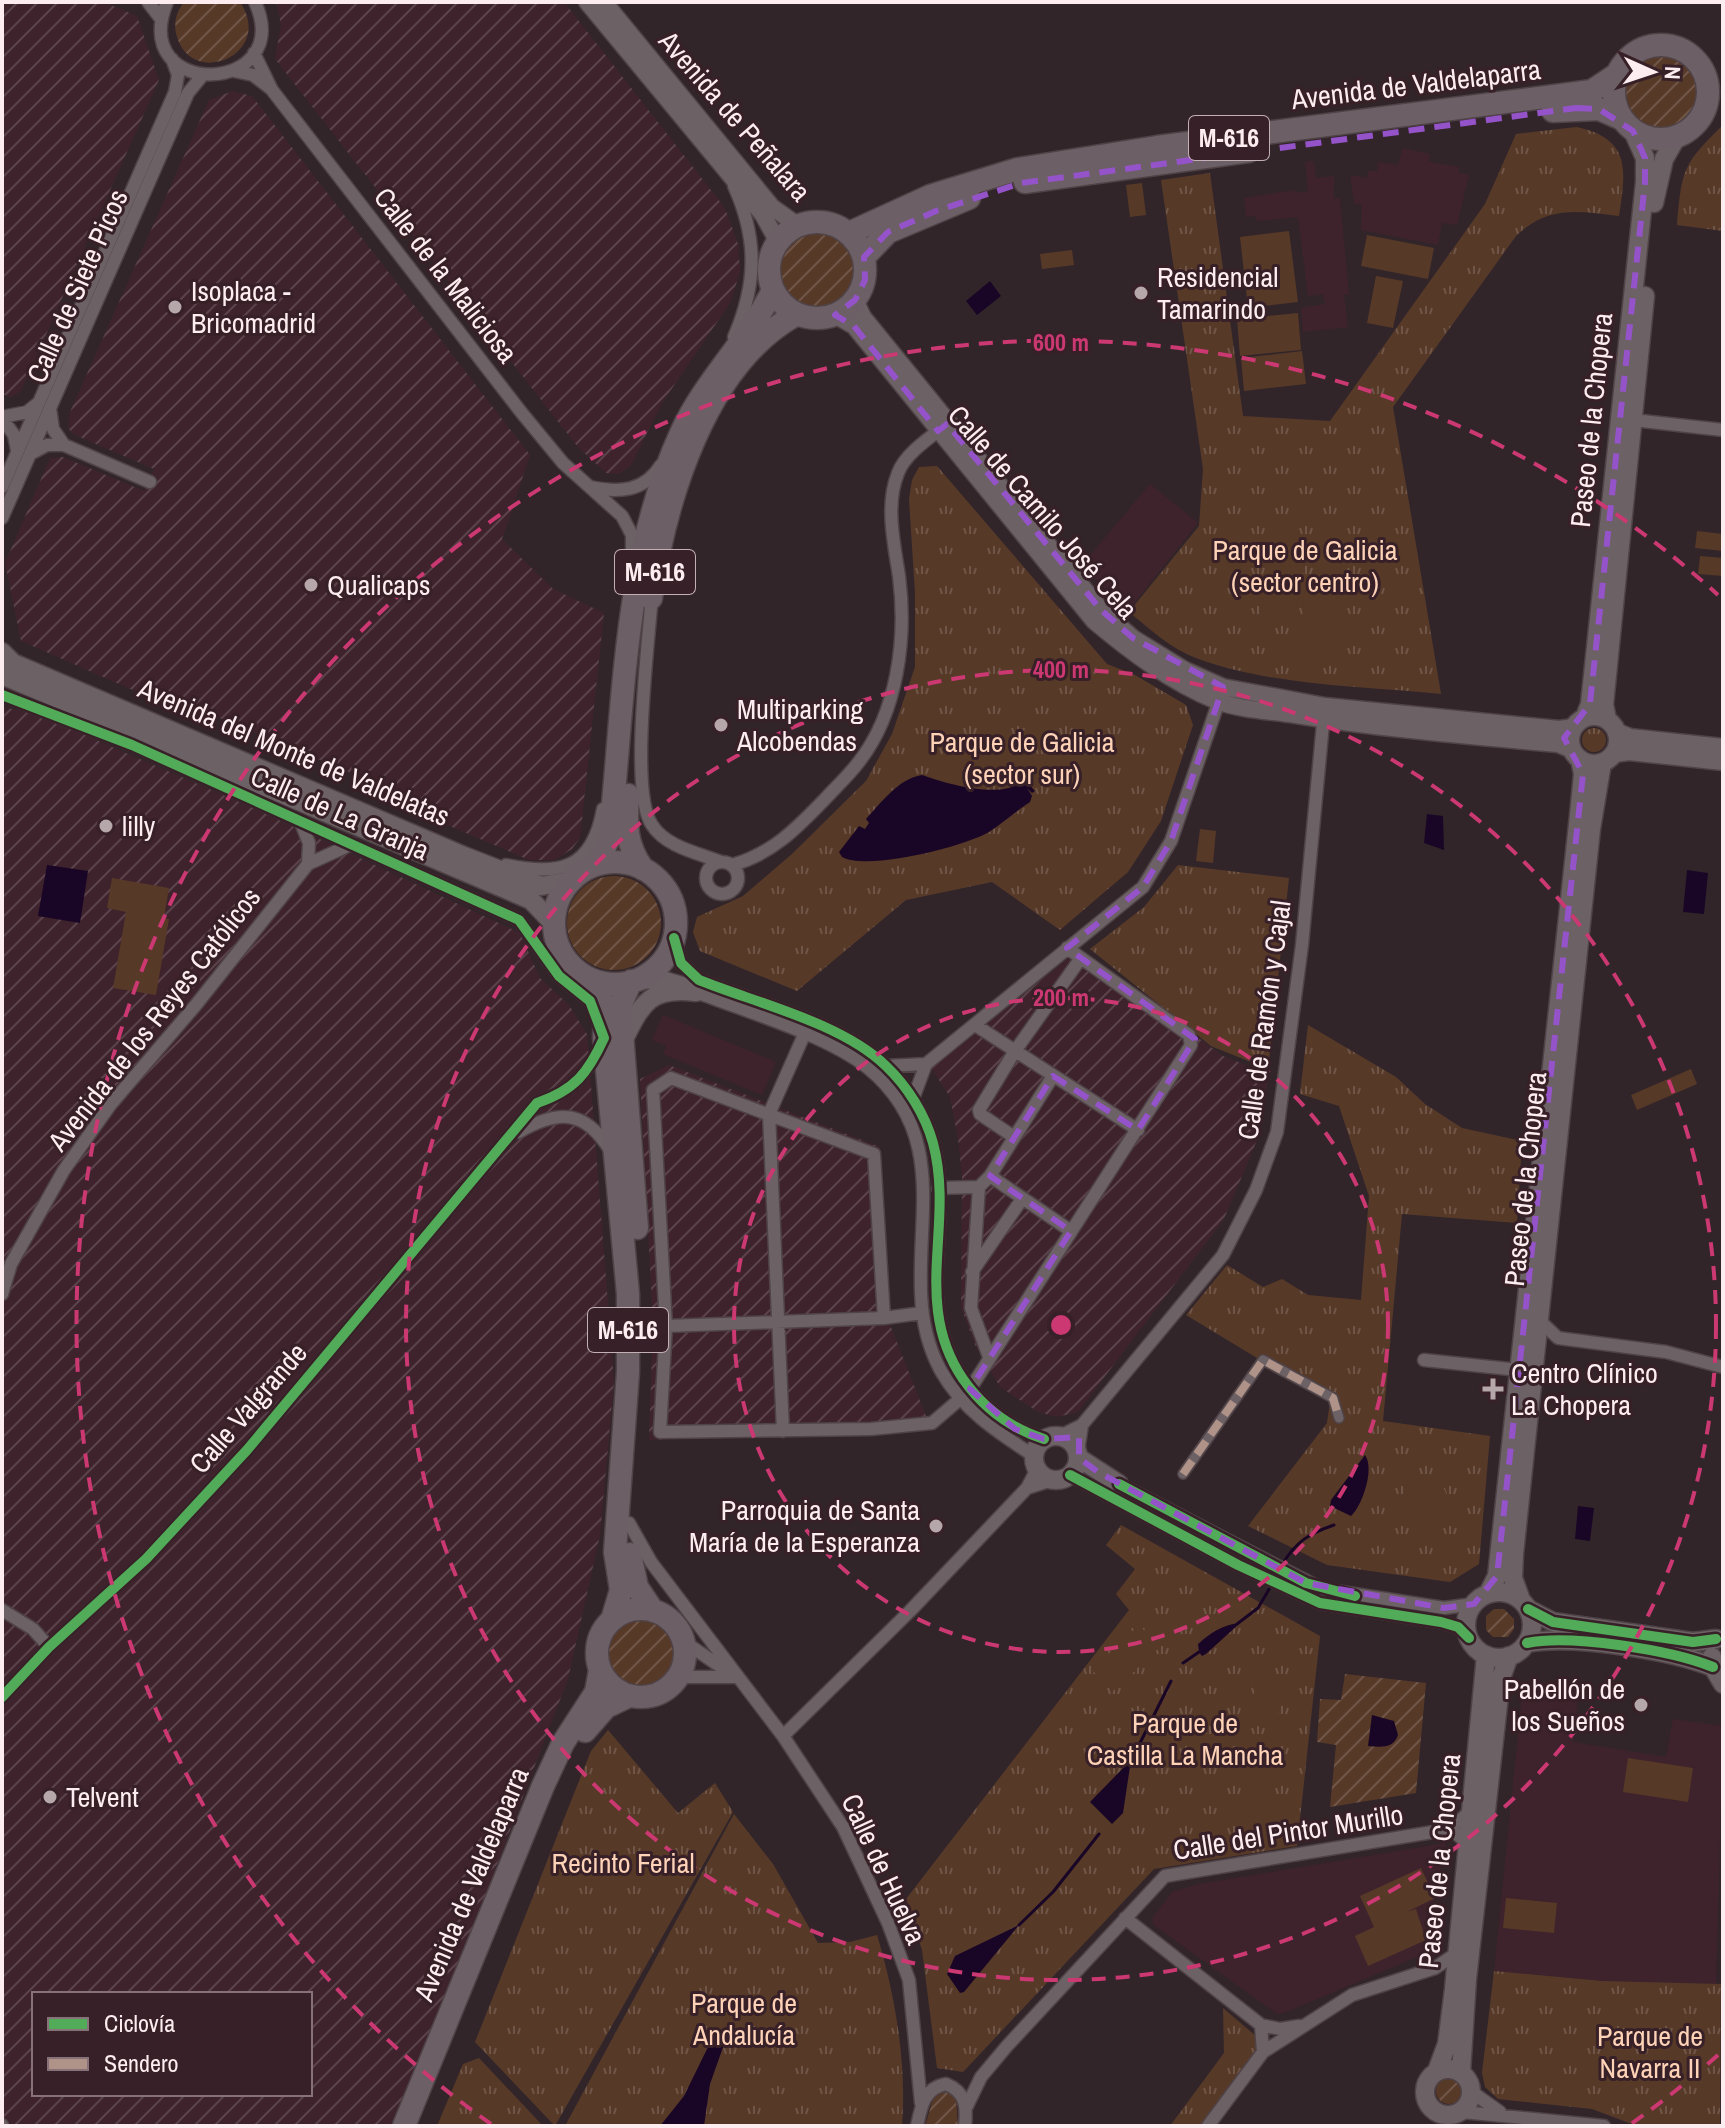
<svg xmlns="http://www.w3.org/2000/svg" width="1725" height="2128" viewBox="0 0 1725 2128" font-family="'Archivo Narrow',sans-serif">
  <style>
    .built { fill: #3e232c }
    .industrial { fill: url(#industrial-furrows); fill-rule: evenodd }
    .park { fill: url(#park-tufts) }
    .garden { fill: url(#garden-furrows) }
    .pitch { fill: #573928 }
    .water { fill: #190626 }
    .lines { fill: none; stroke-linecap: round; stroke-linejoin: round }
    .stream { stroke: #190626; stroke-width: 3 }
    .pedestrian-casing { stroke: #4f4347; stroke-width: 12 }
    .minor-casing { stroke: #4f4347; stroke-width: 15 }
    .tertiary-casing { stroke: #4f4347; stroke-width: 19 }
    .secondary-casing { stroke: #4f4347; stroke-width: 21 }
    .trunk-casing { stroke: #4f4347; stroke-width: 25 }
    .pedestrian { stroke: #6c6164; stroke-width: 9 }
    .minor { stroke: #6c6164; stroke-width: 12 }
    .tertiary { stroke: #6c6164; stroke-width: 16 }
    .secondary { stroke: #6c6164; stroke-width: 18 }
    .trunk { stroke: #6c6066; stroke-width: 22 }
    .quiet { stroke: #af9288; stroke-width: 8; stroke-dasharray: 16 8; stroke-linecap: butt }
    .cycleway-casing { stroke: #372027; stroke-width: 15 }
    .cycleway { stroke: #51ab58; stroke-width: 10 }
    .marked { fill: none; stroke: #9553c9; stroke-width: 6; stroke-dasharray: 16 10; stroke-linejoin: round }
    .ring { fill: none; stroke: #cb3872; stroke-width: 4; stroke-dasharray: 14 10 }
    .poi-dot { fill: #b6a7ab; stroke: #372027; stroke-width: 3 }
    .labels { text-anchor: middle; stroke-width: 6; stroke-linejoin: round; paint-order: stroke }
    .shield { fill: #372027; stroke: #c2b0b4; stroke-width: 2 }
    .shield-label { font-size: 26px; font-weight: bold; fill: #fdedf1 }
    .street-label { font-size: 28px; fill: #fdedf1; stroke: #372027 }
    .poi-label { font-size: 28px; fill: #fdedf1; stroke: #372027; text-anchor: start }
    .park-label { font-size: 28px; fill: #fed2b7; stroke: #372027 }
    .centre { fill: #cb3872; stroke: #372027; stroke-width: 4 }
    .ring-label { font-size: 24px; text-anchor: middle; font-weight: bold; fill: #cb3872; stroke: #372027; stroke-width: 6; stroke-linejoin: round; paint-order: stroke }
  </style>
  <defs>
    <pattern id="industrial-furrows" width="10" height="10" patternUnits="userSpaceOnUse" patternTransform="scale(2)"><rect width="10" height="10" fill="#3e232c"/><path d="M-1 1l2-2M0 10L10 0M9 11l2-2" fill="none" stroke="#5b434b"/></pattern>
    <pattern id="park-tufts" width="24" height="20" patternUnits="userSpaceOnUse" patternTransform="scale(2)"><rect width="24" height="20" fill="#573928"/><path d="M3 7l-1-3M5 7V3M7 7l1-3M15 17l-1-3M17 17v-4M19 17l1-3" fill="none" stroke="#705648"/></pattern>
    <pattern id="garden-furrows" width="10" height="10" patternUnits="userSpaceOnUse" patternTransform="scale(2)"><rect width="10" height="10" fill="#573928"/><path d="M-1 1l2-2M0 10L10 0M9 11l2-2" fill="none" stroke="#705648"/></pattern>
  </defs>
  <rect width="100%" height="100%" fill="#322529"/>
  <path class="built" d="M1403,148L1430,154L1429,162L1459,167V173L1469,175L1457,225L1442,223L1438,245L1361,230L1362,205L1354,203L1350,175L1367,178L1368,171H1377L1378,162L1398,165Z
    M1314,161L1316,178L1334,176V199L1340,198L1349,294L1344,295L1348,327L1303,332L1301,308L1325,304L1323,294L1308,296L1298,217L1257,221L1256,216L1246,217L1244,198L1294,190L1295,193L1308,191L1305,162Z
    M1150,484L1198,523L1128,611L1082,565Z
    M663,1015L776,1062L762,1095L663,1054L666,1046L652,1040Z
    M1535,1683L1579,1688L1573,1742L1666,1757L1673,1719L1723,1726L1716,1984L1602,1981L1494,1971L1522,1694Z
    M1446,1843L1422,1955L1284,2013L1277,2014L1154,1925L1152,1919L1172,1892L1199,1884Z"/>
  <path class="industrial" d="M2,2H104L137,16L159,80L21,391L11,397L2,394Z
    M276,2H564L725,208L738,244L740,272L730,303L662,403L631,465L619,474L606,473L577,446L275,59L281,25Z
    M233,91L252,96L530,455L502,539L553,589L604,613L580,838L572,849L555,860H529L363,789L358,776L148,688L144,695L21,641L5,563L50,458L63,457L144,491L154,469L73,434L68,428L70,412L209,100Z
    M2,707L34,713L260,811L520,933L540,978L569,1005L587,1034L614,1381L600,1535L568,1679L397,2126H2ZM34,1994H310V2094H34Z
    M1079,950L1223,1056L1269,1074L1257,1140L1224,1219L1078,1412L1057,1417L1038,1412L1000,1387L975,1345L961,1307L962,1176L958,1139L950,1097L931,1068Z
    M669,1065L880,1147L889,1322L930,1426L649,1440L653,1324L640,1079Z"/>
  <path class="park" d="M1723,125V231L1677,225C1682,169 1683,164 1723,125Z
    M1577,127C1631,139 1626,170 1619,216C1578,211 1548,205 1516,236L1393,407L1441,694C1361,686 1272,686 1196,658C1171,649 1149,628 1129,612L1199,526L1203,469L1161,180L1210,173L1243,416L1330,421L1485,204L1516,134Z
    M937,466L1107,664L1135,675L1186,705L1193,725L1161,821L1128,872L1060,930L992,882L906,900L797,991L700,951L693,932L697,917L743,896L792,854L866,781L892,734L915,667V593L909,499L912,480L919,467Z
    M1582 740a12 12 0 1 1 24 0a12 12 0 1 1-24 0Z
    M1178,865L1289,878L1268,1069L1211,1046L1090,949L1144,907Z
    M1308,1025L1396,1077L1425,1104L1462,1128L1522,1141L1517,1223L1402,1214L1383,1421L1490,1436L1479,1564L1450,1582L1327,1565L1248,1526L1327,1423L1330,1402L1186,1315L1227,1265L1263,1287L1282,1279L1308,1295L1361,1300L1369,1196L1339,1106L1300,1094Z
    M1121,1525L1320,1636L1297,1846L1154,1869L963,2072L937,2068L922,1950L906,1899L1129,1610L1116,1594L1135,1569L1106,1545Z
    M608,1730L678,1813L715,1783L733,1812L555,2126L475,2042L591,1751Z
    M734,1814L773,1864L818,1943L850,1942L877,1935C895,1994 907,2064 902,2126H565Z
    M1494,1971L1602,1981L1721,1984L1720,2126H1637L1592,2109L1498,2099L1485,2087L1482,2073Z
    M1223,2008L1264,2043L1201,2126H1170L1224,2053Z
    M479,2058L543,2126H437L463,2064Z"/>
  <path class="garden" d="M184,2H240C275,54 193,89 177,37C173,24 176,12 184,2Z
    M1623 92a39 39 0 1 1 78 0a39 39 0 1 1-78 0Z
    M777 270a40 40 0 1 1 80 0a40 40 0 1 1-80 0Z
    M567 923a47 47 0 1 1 94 0a47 47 0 1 1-94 0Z
    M1494,1609H1504L1514,1619V1629L1508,1637H1493L1486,1630V1616Z
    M602 1653a39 39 0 1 1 78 0a39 39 0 1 1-78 0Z
    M1345,1674L1426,1683L1416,1793L1330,1807L1336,1745L1317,1742L1320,1699L1341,1700Z
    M1436 2091a13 13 0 1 1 26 0a13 13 0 1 1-26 0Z
    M943,2091L956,2097L958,2126H925L933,2099Z"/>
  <path class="pitch" d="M1142,183L1146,215L1130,217L1126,185Z
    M1289,231L1298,302L1248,308L1240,237Z
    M1367,235L1434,248L1428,279L1361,266Z
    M1072,250L1074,265L1042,269L1040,254Z
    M1376,276L1403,281L1393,328L1367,323Z
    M1298,313L1301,350L1240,356L1237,319Z
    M1302,351L1306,384L1244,391L1241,358Z
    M1697,531L1723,534V551L1695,548Z
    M1268,547L1305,551L1296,621L1259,617Z
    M1700,556L1723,558V576L1698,574Z
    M1305,590L1342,594L1334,663L1298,659Z
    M1200,829L1216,831L1213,863L1196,861Z
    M112,878L169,888L164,918L169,919L156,995L113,988L126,912L107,908Z
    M1691,1069L1697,1084L1637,1110L1631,1095Z
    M1403 1500a22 22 0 1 1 44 0a22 22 0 1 1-44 0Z
    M1139,1625L1160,1647L1113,1691L1092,1670Z
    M1256,1679L1282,1682L1277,1728L1250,1725Z
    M1246,1750L1278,1754L1270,1819L1238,1815Z
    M1628,1758L1693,1768L1688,1802L1623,1792Z
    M1421,1868L1435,1898L1407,1912L1416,1909L1426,1940L1368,1966L1355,1936L1374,1927L1360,1896Z
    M1506,1898L1557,1903L1554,1933L1503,1928Z"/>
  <path class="water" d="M990,281L1001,296L977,315L966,301Z
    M922,775C947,784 1006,801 1024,779L1035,791L1032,793L1027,788L1032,796L1030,802C1016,811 1003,823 989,832C963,847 868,871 842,857L839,852L859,826L865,829L869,823L866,819C883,801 898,779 922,775Z
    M1427,814L1443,816L1444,850L1424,843Z
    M47,865L88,871L80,923L38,916Z
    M1687,870L1708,873L1704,914L1683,912Z
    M1365,1455C1375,1469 1362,1506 1351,1516L1330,1506L1331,1500Z
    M1578,1506L1594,1508L1590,1541L1575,1539Z
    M1240,1623L1206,1654L1202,1656L1199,1652L1198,1644C1210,1633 1224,1624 1240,1623Z
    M1372,1715L1394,1721L1398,1735C1393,1749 1381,1747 1368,1746Z
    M1131,1760L1123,1813L1112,1824L1090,1802Z
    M1019,1925L964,1992L960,1993L947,1974L955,1956Z
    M727,2036L710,2084L704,2126H660L684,2096L708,2047L714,2046L716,2038Z"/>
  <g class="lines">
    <path class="stream" d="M1282,1565C1295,1542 1310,1533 1334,1525
      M1237,1624L1258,1608L1271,1586
      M1183,1663L1199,1652
      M1130,1763L1171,1681
      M1019,1925L1053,1892L1099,1834"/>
    <g class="pedestrian-casing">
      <path id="pedestrian" d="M1183,1474L1263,1360L1333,1398L1339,1418"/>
    </g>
    <g class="minor-casing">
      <path id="minor" d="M148,2L161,19
        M167,2C127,102 297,95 255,2
        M254,53L272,90L521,412L563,463L622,516L632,535V561
        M234,71L253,75L270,88
        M734,337C757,284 758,239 734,186
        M50,408L53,429L64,445
        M2,417L27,412L37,404
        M2,418L14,435L17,450
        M1633,420L1723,430
        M30,454L47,445H64L150,482
        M2,487L175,92L178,75L172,59
        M590,487C619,493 644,492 661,465
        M2,518L188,93L202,76
        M652,594C649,640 629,792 652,825C666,847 698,853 721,862
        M2,695L132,745L519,920L559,976L590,1001L597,1015
        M301,823L309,843L308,864
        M706 878a16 16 0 1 1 32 0a16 16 0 1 1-32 0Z
        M506,865C559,876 592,870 603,809
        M732,865C772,854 797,828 825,799C836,787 848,776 858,763C898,713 907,637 899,576C894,543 885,505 898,473C905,454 929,438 945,426
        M674,938L681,963L699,980C756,1003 842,1023 886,1066C907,1086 925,1114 933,1143C955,1225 911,1303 963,1379C984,1409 1010,1428 1044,1439
        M696,992C747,1012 827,1035 868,1068C972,1153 886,1272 941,1371C963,1410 997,1432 1034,1456
        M975,1025L1138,1130
        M926,1064L1143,887L1171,841L1221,695
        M886,1066L926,1064
        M913,1099L926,1064
        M519,1132C559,1109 585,1110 610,1150
        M1014,1137L980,1114L979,1110L1015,1051L1081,958
        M990,1176L1071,1231
        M938,1188L979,1187
        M972,1272L1022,1199
        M2,1294L11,1264L64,1170L111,1104L195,1006L308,864L352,844
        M884,1318L874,1154L671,1078L653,1090L666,1326L660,1432L871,1429L932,1423L960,1399
        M1538,1319L1558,1338L1666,1352L1723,1367
        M666,1326L884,1318L922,1313
        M989,1357L971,1308L979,1187L990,1176L1053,1076
        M1424,1360L1519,1370
        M970,1389L1191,1045L1189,1035L1067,948
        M783,1431L769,1114L804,1035
        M1060,1436L1082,1425
        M1078,1452L1082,1425L1223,1255L1256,1190L1277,1132L1302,945L1324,713
        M1070,1475L1238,1565L1320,1603L1441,1622L1458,1627L1469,1638
        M1119,1484L1322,1589L1444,1608L1474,1604
        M1027,1488L1052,1480
        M629,1523L651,1562L783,1736L843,1827L888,1923L909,1980L921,2103
        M2,1610L33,1629L49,1647
        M683,1641L730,1673
        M677,1677H736
        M2,1697L49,1647L146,1559L247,1450L537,1103C572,1091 586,1076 602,1044
        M783,1736L910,1611L1027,1488L1037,1469
        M1468,1844L1451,1829L1472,1809
        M1125,1918L1261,2025L1263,2052
        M1261,2025L1280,2029L1299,2026
        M1472,2092L1500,2112
        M967,2106L981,2077L1007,2046L1165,1876L1451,1829
        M1462,2112L1604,2126
        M2,2125V2126
        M917,2126C921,2107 924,2088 946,2084C966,2092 967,2107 965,2126
        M1208,2126L1263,2052L1352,1995L1435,1968L1457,1953"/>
    </g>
    <g class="tertiary-casing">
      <path id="tertiary" d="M587,2L763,215L778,242
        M604,2L772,207L797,225
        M855,300L863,317L1102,611L1133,638L1185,670L1223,687L1325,706L1559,729L1574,727
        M835,315L854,326L1094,621C1131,652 1172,683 1217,701C1241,710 1271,711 1296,715C1382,729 1471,736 1558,744L1572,750
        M1618,732L1630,737L1723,747
        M1614,754L1629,752L1723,762"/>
    </g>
    <g class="secondary-casing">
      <path id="secondary" d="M1654,203L1664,159L1676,138
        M2,652L13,663L464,856L541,886L570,881
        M2,675L531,900L554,924
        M1570 740a24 24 0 1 1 48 0a24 24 0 1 1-48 0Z
        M1585,717L1590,704L1645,182V158L1633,131
        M1607,719L1604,705L1645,296
        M637,980L658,979L682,986
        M623,1041C642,1003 650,986 696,992
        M1034 1458a22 22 0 1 1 44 0a22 22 0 1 1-44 0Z
        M1079,1458L1119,1484
        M1466 1625a33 33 0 1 1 66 0a33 33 0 1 1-66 0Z
        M1488,1594L1497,1576L1579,815L1583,774L1580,759
        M1521,1600L1513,1578L1514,1554L1591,829L1602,763
        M1528,1609L1553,1622L1693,1642L1716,1639
        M1527,1643C1570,1634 1671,1650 1713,1667
        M1712,1657L1713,1667L1723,1684
        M1425 2092a23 23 0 1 1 46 0a23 23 0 1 1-46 0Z
        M1437,2071L1447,2044L1454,1989L1486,1655
        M1461,2072L1467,1979L1501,1678L1509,1656"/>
    </g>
    <g class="trunk-casing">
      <path id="trunk" d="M1614 92a47 47 0 1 1 94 0a47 47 0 1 1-94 0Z
        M1553,111L1599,109L1622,119
        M1025,182L1249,151
        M769 270a48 48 0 1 1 96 0a48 48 0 1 1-96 0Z
        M849,233L930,196L1018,169L1157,147L1592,91L1616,75
        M864,257L888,232L969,198
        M651,598C665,501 705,364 797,314
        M628,795C626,824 625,844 643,869
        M554 923a61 61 0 1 1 122 0a61 61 0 1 1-122 0Z
        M598,864L610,835C624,701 624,557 681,433C705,380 748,341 773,290
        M593,980C606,1000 605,1015 604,1038L628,1294V1372L615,1552L621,1590L612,1620
        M631,981L620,1007L637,1228
        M630,1554L637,1587L653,1611
        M597 1653a44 44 0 1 1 88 0a44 44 0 1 1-88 0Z
        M585,1731L606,1707L629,1696
        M404,2126L543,1786L563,1743L596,1692L600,1670"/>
    </g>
    <use href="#pedestrian" class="pedestrian"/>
    <use href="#minor" class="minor"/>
    <use href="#tertiary" class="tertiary"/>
    <use href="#secondary" class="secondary"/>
    <use href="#trunk" class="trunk"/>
    <path class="quiet" d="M1183,1474L1263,1360L1333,1398L1339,1418"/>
    <g class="cycleway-casing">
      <path id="cycleway" d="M2,695L132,745L519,920L559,976L590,1001L604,1038C588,1073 575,1090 537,1103L247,1450L146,1559L49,1647L2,1697
        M674,938L681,963L699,980C756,1003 842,1023 886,1066C907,1086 925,1114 933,1143C955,1225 911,1303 963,1379C984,1409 1010,1428 1044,1439
        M1070,1475L1238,1565L1320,1603L1441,1622L1458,1627L1469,1638
        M1119,1484L1306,1583L1355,1596
        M1528,1609L1553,1622L1693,1642L1716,1639
        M1527,1643C1570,1634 1671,1650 1713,1667"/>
    </g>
    <use href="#cycleway" class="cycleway"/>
  </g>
  <path class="marked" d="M1576,108L1599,109L1633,131L1645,158V182L1590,704L1564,738L1583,774L1497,1576L1474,1604L1444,1608L1306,1583L1098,1472L1079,1458V1437L1044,1439L1015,1429L970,1389L1071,1231L990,1176L1053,1076L1138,1130L1195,1039L1067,948L1143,887L1171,841L1223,687L1133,638L1102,611L947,424L938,431L854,326L835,315L855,300L865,280L864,257L888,232L936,211L1021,183Z"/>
  <g class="ring">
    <circle cx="1061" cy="1325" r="327"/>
    <circle cx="1061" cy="1325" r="655"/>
    <path d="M1718 2055A982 982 0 0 1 1631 2124M491 2124A982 982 0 1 1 1718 595"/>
  </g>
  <g class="poi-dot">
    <circle cx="1141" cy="293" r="8"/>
    <circle cx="175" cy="307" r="8"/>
    <circle cx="311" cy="585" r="8"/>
    <circle cx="721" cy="725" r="8"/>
    <circle cx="106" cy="826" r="8"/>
    <path d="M1489 1377h8v8h8v8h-8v8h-8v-8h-8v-8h8z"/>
    <circle cx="936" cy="1526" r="8"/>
    <circle cx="1641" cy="1705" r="8"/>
    <circle cx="50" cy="1797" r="8"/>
  </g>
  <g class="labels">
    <g class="shield">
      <rect x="1189" y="116" width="80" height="44" rx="6"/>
      <rect x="615" y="550" width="80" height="44" rx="6"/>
      <rect x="588" y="1308" width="80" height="44" rx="6"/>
    </g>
    <g class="shield-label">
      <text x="1229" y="147">M-616</text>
      <text x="655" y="581">M-616</text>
      <text x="628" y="1339">M-616</text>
    </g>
    <g class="street-label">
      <text transform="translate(1416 84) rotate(-7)" y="10">Avenida de Valdelaparra</text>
      <text transform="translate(735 116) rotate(49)" y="10">Avenida de Peñalara</text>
      <text transform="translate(446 275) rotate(52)" y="10">Calle de la Maliciosa</text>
      <text transform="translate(77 286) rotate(-66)" y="10">Calle de Siete Picos</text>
      <text transform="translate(1591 420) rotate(-84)" y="10">Paseo de la Chopera</text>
      <text transform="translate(1043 512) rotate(49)" y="10">Calle de Camilo José Cela</text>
      <text transform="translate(294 752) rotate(23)" y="10">Avenida del Monte de Valdelatas</text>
      <text transform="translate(340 813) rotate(24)" y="10">Calle de La Granja</text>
      <text transform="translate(154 1019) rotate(-52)" y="10">Avenida de los Reyes Católicos</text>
      <text transform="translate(1264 1020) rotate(-82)" y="10">Calle de Ramón y Cajal</text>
      <text transform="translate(1525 1179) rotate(-84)" y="10">Paseo de la Chopera</text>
      <text transform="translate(248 1408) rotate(-49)" y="10">Calle Valgrande</text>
      <text transform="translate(1288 1832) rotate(-9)" y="10">Calle del Pintor Murillo</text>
      <text transform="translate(1439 1861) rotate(-84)" y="10">Paseo de la Chopera</text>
      <text transform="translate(884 1869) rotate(65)" y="10">Calle de Huelva</text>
      <text transform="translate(471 1884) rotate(-67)" y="10">Avenida de Valdelaparra</text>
    </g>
    <g class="poi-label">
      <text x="1157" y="287">Residencial<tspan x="1157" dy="32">Tamarindo</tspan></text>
      <text x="191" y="301">Isoplaca -<tspan x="191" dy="32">Bricomadrid</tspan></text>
      <text x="327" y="595">Qualicaps</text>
      <text x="737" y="719">Multiparking<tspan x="737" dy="32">Alcobendas</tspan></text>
      <text x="122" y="836">lilly</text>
      <text x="1511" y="1383">Centro Clínico<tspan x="1511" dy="32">La Chopera</tspan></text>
      <text x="920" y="1520" text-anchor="end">Parroquia de Santa<tspan x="920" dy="32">María de la Esperanza</tspan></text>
      <text x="1625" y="1699" text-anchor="end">Pabellón de<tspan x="1625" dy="32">los Sueños</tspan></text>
      <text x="66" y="1807">Telvent</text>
    </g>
    <g class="park-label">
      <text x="1305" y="560">Parque de Galicia<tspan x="1305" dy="32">(sector centro)</tspan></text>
      <text x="1022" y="752">Parque de Galicia<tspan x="1022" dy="32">(sector sur)</tspan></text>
      <text x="1185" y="1733">Parque de<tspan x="1185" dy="32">Castilla La Mancha</tspan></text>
      <text x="623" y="1873">Recinto Ferial</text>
      <text x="744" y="2013">Parque de<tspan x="744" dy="32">Andalucía</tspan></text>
      <text x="1650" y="2046">Parque de<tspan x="1650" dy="32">Navarra II</tspan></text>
    </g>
  </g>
  <circle cx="1061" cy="1325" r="12" class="centre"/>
  <g class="ring-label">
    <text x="1061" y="351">600 m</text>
    <text x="1061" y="678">400 m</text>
    <text x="1061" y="1006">200 m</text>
  </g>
  <rect width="1725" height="2128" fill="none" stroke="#fdedf1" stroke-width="8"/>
  <rect x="32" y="1992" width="280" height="104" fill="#372027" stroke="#867278" stroke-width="2"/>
  <rect x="48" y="2018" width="40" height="12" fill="#51ab58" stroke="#867278" stroke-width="2"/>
  <text x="104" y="2032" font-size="24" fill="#fdedf1">Ciclovía</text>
  <rect x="48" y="2058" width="40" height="12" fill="#af9288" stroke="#867278" stroke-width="2"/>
  <text x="104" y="2072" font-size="24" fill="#fdedf1">Sendero</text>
  <g transform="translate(1653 72) rotate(93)" stroke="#372027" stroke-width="6" paint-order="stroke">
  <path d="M0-6L14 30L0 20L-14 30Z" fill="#fdedf1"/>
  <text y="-12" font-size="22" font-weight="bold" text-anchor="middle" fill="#fdedf1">N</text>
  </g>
</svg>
